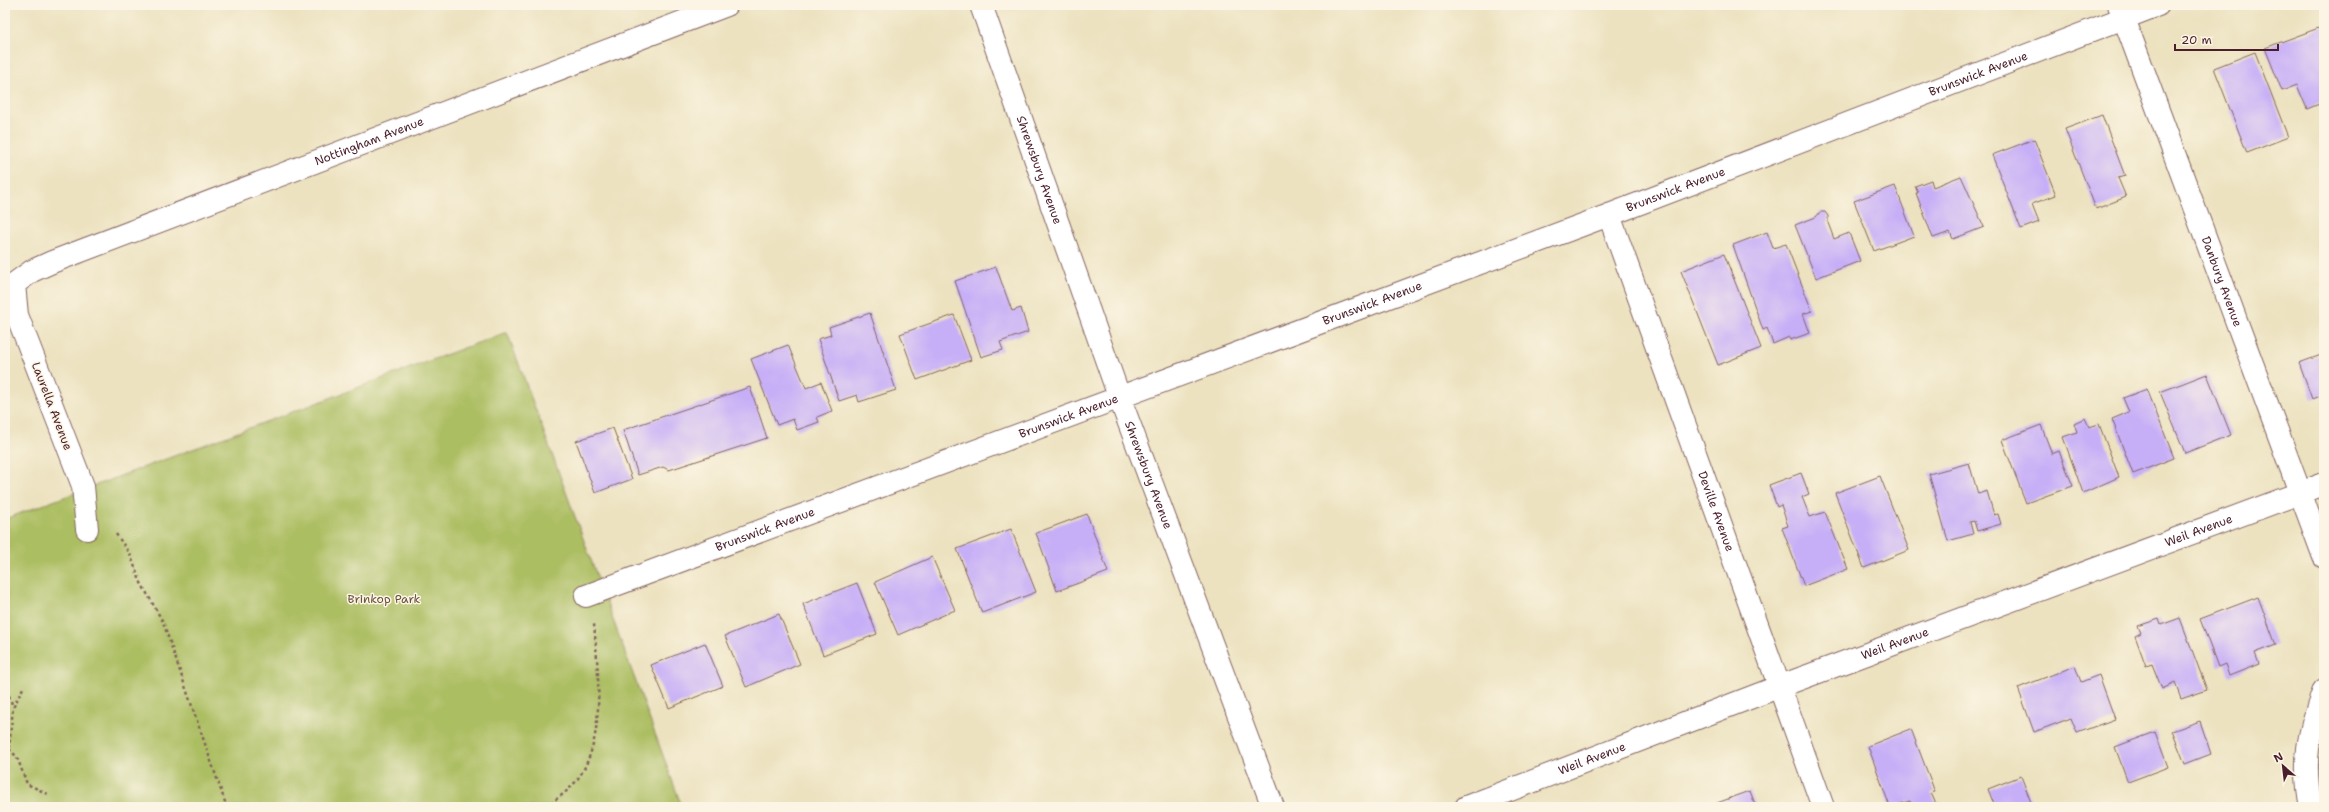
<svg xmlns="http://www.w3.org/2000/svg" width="2329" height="812" viewBox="0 0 2329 812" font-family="'Shantell Sans',sans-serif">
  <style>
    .green { fill: #acbe62; stroke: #7b6e46 }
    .building { fill: #c7aff7 }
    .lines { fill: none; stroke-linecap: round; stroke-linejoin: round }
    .minor-casing { stroke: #83635f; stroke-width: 24 }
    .path { stroke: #83635f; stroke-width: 2.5; stroke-dasharray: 3 3; stroke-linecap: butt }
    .minor { stroke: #fff; stroke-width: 22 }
    .labels { text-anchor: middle; stroke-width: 3; stroke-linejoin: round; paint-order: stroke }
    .street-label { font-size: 12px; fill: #4a1f2b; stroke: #fcf5e5 }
    .park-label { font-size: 12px; fill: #674f3c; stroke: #fcf5e5 }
  </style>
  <rect width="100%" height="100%" fill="#fcf5e5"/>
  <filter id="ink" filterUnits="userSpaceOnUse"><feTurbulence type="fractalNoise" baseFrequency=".025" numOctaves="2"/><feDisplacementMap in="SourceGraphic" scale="8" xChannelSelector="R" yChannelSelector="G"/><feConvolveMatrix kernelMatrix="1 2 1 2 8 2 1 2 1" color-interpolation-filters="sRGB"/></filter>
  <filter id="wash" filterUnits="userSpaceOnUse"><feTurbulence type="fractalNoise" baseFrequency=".012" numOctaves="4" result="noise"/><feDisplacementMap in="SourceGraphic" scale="16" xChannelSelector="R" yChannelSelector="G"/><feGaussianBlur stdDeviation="0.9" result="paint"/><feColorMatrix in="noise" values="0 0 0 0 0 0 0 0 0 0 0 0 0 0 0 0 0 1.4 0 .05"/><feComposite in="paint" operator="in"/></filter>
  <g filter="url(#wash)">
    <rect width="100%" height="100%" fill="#ece2c0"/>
    <path class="green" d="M507,332L682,807H5V519Z"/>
    <g id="blocks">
      <path class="building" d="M2324,26V102L2307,109L2297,85L2282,91L2265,48Z
        M2255,52L2288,137L2247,153L2214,68Z
        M2102,115L2125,176L2118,178L2126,197L2096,209L2065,129Z
        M2034,139L2056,195L2032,204L2039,222L2021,229L1992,155Z
        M1961,176L1984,227L1953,239L1950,232L1933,238L1916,193H1918L1915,186L1931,180L1933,187Z
        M1895,186L1914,236L1874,251L1854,201Z
        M1820,212H1825L1828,216V223L1834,239L1849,233L1860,261L1816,278L1795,225L1816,217Z
        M1767,232L1773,248L1786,244L1812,311L1803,314L1810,333L1790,340L1789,337L1773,344L1767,328L1763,330L1733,245Z
        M1724,254L1761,348L1718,365L1681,271Z
        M996,267L1012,311L1021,308L1028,332L1000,342L1003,350L981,357L955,281Z
        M870,313L896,390L859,402L857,395L839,401L818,339L831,335L829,327Z
        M954,315L971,360L917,380L900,334Z
        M788,345L806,388L821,382L832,411L817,417L819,422L797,430L793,419L777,425L751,359Z
        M2324,354V395L2312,399L2299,363Z
        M2207,374L2231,435L2185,453L2160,392Z
        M750,387L767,438L669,470L663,467L638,475L623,430Z
        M2147,389L2174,458L2133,474L2112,419L2129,412L2123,398Z
        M2085,418L2089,427L2099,424L2119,477L2083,493L2063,437L2077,432L2074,423Z
        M2041,425L2052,454L2059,451L2073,486L2026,503L2002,440Z
        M613,428L632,479L595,493L576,441Z
        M1969,463L1978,494L1987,491L1994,515L1998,514L2001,524L1977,531L1974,521L1970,522L1973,534L1948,541L1929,474Z
        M1801,473L1809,494L1802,497L1810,517L1825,512L1848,569L1804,586L1782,528L1788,526L1781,505L1777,507L1769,485Z
        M1880,476L1909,550L1864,568L1835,493Z
        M1087,514L1108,572L1057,591L1036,533Z
        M1011,529L1036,592L982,613L957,549Z
        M932,557L955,610L898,635L875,582Z
        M857,583L877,634L823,655L803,604Z
        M2258,597L2276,645L2255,653L2259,664L2229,676L2225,664L2218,667L2200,619Z
        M779,614L800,664L746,687L725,636Z
        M2180,618L2207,690L2181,699L2175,683L2162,689L2152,664L2146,666L2135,636L2141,633L2138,626L2159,619L2161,625Z
        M705,643L723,686L669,708L651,665Z
        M2075,666L2081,682L2099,675L2115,719L2077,733L2071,718L2034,732L2018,688Z
        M2200,721L2211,754L2185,764L2172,731Z
        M1911,729L1935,792L1931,793L1936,804L1939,803L1941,807H1912L1910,801L1890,807L1868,746Z
        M2155,732L2168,767L2128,782L2115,747Z
        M2021,776L2032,805L1995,807L1988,789Z
        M1750,791L1756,807H1706Z"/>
    </g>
  </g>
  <g filter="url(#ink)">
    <use href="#blocks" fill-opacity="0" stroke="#83635f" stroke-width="1"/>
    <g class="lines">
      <g class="minor-casing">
        <g id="minor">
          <path id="s1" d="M981,5L1120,399L1273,807"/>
          <path id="s2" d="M2119,5L2324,557"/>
          <path id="s3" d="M1609,215L1823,807"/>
          <path id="s4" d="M87,529L83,486L17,315L14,284L32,271L52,262L727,5"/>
          <path id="s5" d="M586,596L1609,215L2158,5"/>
          <path id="s6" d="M1466,807L1778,687L2324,484"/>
          <path d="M2311,807C2302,762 2308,732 2324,690"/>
        </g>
      </g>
      <path class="path" d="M116,534L130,554L140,581L163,622L225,802L224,807
        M5,684L13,707
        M9,749L17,757L27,784L48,794
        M5,760L9,748L13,708L24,686
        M546,807C556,799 569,791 576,781C607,742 598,670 594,624"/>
      <use href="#minor" class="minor"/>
    </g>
  </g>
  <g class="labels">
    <g class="street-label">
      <text dy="4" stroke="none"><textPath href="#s5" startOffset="1487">Brunswick Avenue</textPath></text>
      <text dy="4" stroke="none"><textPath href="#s4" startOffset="641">Nottingham Avenue</textPath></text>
      <text dy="4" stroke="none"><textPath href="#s1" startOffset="175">Shrewsbury Avenue</textPath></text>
      <text dy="4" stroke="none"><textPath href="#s5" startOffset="1163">Brunswick Avenue</textPath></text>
      <text dy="4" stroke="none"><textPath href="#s2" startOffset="295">Danbury Avenue</textPath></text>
      <text dy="4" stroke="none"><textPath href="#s5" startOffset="839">Brunswick Avenue</textPath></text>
      <text transform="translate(52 406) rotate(69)" y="4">Laurella Avenue</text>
      <text dy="4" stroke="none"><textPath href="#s5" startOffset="515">Brunswick Avenue</textPath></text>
      <text dy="4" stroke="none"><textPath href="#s1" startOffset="499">Shrewsbury Avenue</textPath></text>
      <text dy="4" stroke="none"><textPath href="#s3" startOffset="315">Deville Avenue</textPath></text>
      <text dy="4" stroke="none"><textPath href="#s5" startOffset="191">Brunswick Avenue</textPath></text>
      <text dy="4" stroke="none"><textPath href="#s6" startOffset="783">Weil Avenue</textPath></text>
      <text dy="4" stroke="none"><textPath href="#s6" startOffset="459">Weil Avenue</textPath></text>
      <text dy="4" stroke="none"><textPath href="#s6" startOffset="135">Weil Avenue</textPath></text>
    </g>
    <g class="park-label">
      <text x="384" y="603">Brinkop Park</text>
    </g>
  </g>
  <rect width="2329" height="812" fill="none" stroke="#fcf5e5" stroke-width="20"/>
  <g transform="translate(2283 766) rotate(332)" stroke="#fcf5e5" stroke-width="3" paint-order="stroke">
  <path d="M0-3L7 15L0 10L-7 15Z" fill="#4a1f2b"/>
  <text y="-6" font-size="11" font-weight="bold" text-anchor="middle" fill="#4a1f2b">N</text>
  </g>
  <path d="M2175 44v6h103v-6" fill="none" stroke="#4a1f2b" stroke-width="2"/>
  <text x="2181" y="44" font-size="12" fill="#4a1f2b" stroke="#fcf5e5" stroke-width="3" paint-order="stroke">20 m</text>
</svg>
